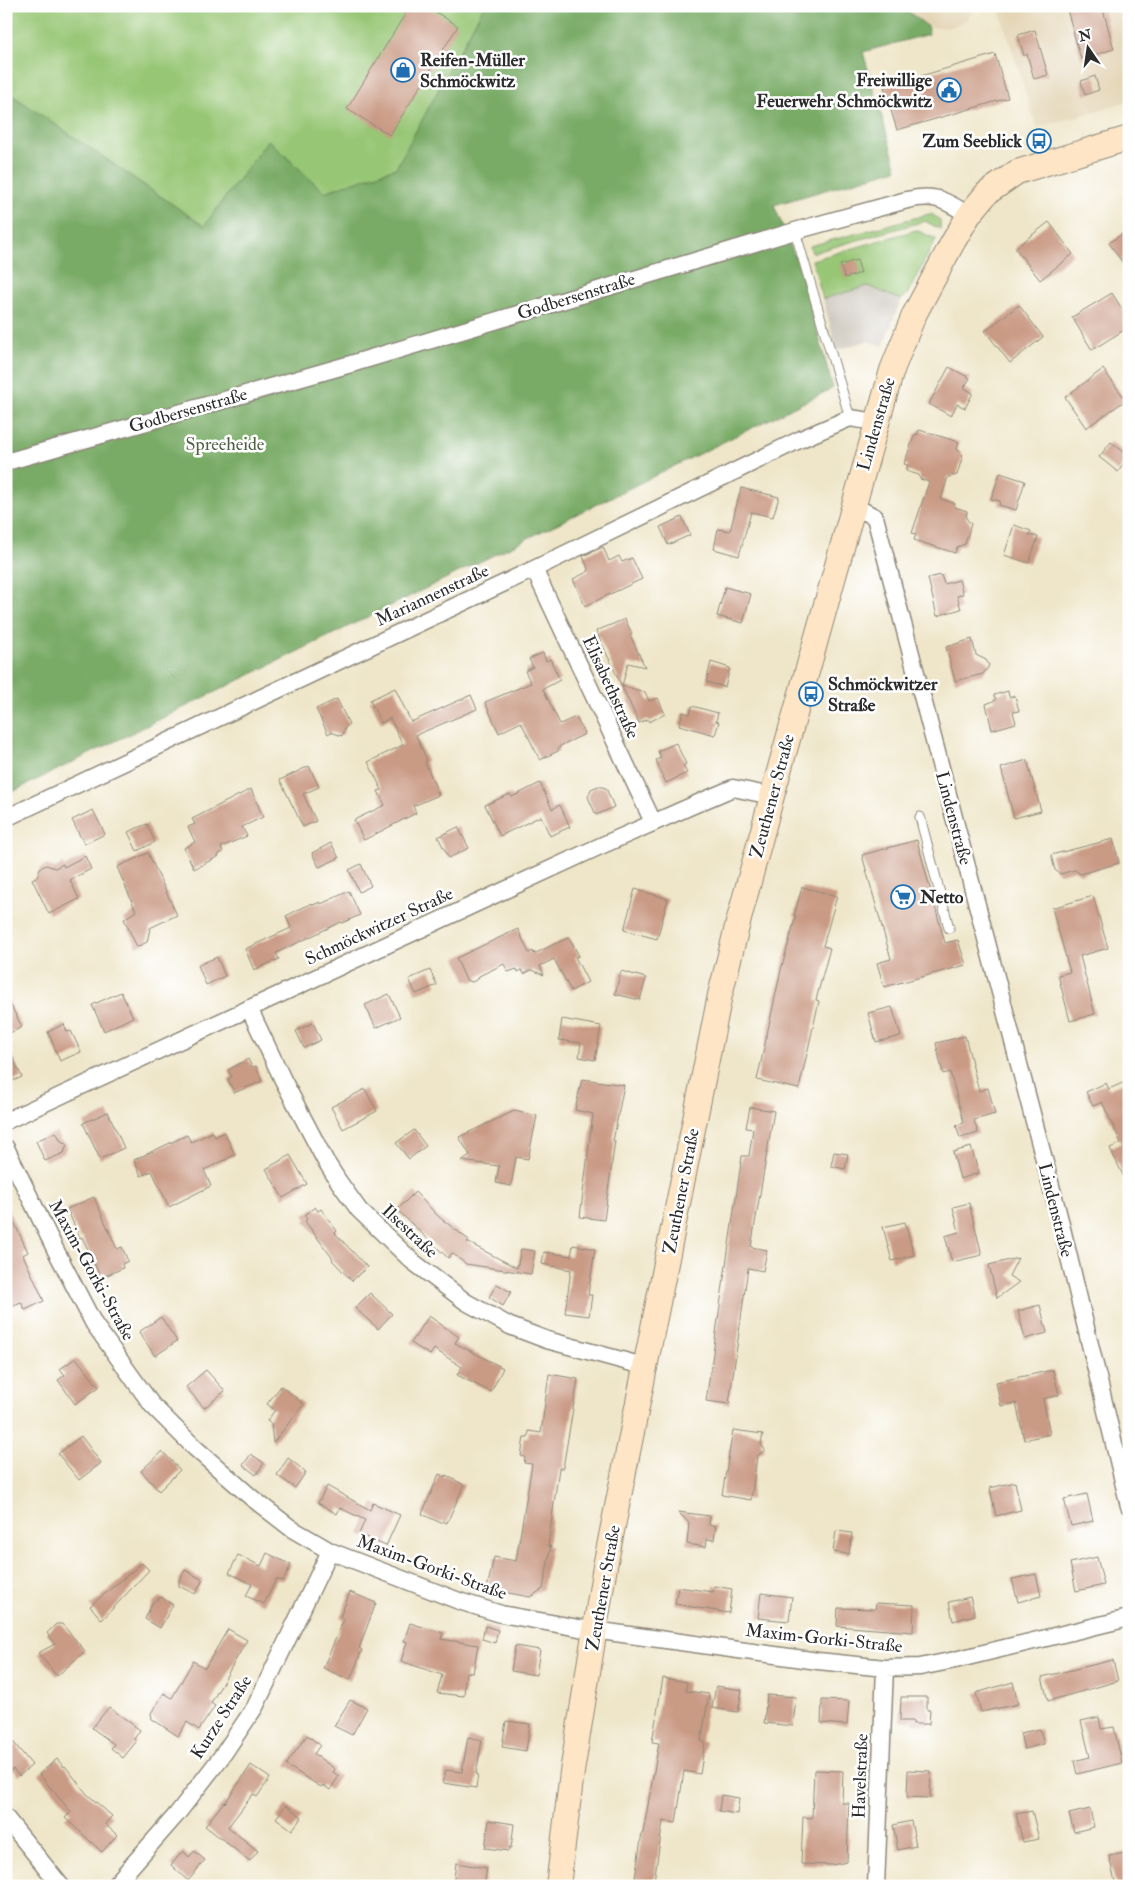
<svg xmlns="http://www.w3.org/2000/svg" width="1135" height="1892" viewBox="0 0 1135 1892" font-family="'IM FELL Double Pica',serif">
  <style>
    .built { fill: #e4d6b7 }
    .industrial { fill: #c9c3b8 }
    .green { fill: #97c675; stroke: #617850 }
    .forest { fill: #79ab66; stroke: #526b48 }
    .building { fill: #c99a84 }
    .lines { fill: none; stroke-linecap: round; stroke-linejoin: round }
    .lane-casing { stroke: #8d887a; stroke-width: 11 }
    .street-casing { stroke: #8d887a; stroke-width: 19 }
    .secondary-casing { stroke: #8d887a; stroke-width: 26 }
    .lane { stroke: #fff; stroke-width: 9 }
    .street { stroke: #fff; stroke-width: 16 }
    .secondary { stroke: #fde5c5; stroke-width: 24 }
    .labels { text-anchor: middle; stroke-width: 5; stroke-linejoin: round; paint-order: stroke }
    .poi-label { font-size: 18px; font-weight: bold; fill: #2b2b2b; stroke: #fff; text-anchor: start }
    .street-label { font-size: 18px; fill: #2b2b2b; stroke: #fff }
    .park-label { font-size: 18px; fill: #516145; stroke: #fff }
  </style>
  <rect width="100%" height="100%" fill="#fff"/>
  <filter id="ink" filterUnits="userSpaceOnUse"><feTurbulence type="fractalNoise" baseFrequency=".02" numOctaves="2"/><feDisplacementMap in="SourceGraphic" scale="10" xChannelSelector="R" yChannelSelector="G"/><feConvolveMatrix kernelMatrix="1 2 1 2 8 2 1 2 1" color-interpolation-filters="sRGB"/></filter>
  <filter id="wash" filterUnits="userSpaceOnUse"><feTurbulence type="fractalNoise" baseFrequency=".0096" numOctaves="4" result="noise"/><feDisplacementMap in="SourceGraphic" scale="20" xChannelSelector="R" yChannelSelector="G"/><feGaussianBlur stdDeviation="1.12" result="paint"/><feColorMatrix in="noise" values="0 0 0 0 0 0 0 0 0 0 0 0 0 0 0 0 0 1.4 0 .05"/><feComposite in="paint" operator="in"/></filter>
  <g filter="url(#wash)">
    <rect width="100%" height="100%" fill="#efe6c9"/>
    <path class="built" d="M901,6H977L966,20L958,24L947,28H936L927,26Z
      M998,6H1129V101L1037,128Z"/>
    <path class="industrial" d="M868,286L901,300L883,346L867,341L837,350L823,299Z"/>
    <path class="green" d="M6,6H484L396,168L324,192L268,140L204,226L6,91Z
      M929,214L933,215L940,220V229L925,221L812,253L810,246Z
      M916,230L936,239L907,295L901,300L868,286L823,299L812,260Z"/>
    <path class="forest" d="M484,6H901L927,26L929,34L863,52L897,169L774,205L799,267L833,388L6,795V91L204,226L268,140L324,192L396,168Z"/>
    <g id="blocks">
      <path class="building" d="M410,6H426L458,26L390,135L347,109Z
        M1066,6H1102L1114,49L1081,59Z
        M1035,30L1048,75L1034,79L1027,54L1024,56L1018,35Z
        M995,54L1008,98L897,130L884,87Z
        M1095,76L1099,90L1085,95L1081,81Z
        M1049,222L1073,254L1040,280L1015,248Z
        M1129,229V272L1109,243Z
        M857,260L861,273L845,278L840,265Z
        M1112,293L1129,320V327L1092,350L1072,317Z
        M1019,305L1043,337L1010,363L985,331Z
        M949,367L970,378L964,388L973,393L965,408L957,404L951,416L929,404Z
        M1103,369L1126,400L1086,428L1065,397Z
        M919,430L959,442L957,449L963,455L957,475L948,477L941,499L954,503L955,507L967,511L966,518L971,524L965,544L957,547L955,553L914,540L916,534L912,533L929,482L920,479L919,475L906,471L908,465L904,464L915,434L917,435Z
        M1111,442L1129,456L1118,472L1099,457Z
        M1000,473L1025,481L1016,510L999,505L1000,501L991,499Z
        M741,488L779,497L773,517L751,512L739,556L714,549L718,529L730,531Z
        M682,517L690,535L668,545L660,527Z
        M1014,525L1031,531L1029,535L1038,537L1029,563L1004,555Z
        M603,547L609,561L619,556L622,562L632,558L642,579L585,606L573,579L589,571L583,556Z
        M941,575L944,584L959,580L963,594L957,596L961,609L937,616L928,578Z
        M725,587L751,594L743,623L717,616Z
        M625,619L632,634L630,635L645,667L628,663L622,686L645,692L649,701L658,698L665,714L649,722L648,719L639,723L596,631Z
        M972,639L976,655L986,660L989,665L987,669L983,674L955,681L946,647Z
        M543,653L546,661L550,659L560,680L543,689L560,724L576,717L584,733L583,735L560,746L558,751L540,760L521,722L499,733L485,702L531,683L525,671L533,667L529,659Z
        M711,662L730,668L725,687L706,682Z
        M395,688L411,722L471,695L477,709L416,735L427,761L425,762L439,795L413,806L416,813L364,840L354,820L385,805L378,791L382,790L368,762L403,745L390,718L381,723L370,700Z
        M1008,691L1009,697L1015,696L1019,711L1013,712L1016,723L992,730L986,704L996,700L994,695Z
        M337,699L349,724L346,726L342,736L331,732L328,734L316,709Z
        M692,706L718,713L716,721L719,722L715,735L679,725L683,712L690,714Z
        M676,743L686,764L683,766L687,773L666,783L656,760L661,758L658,751Z
        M1027,760L1041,811L1014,818L1001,768Z
        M309,766L319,787L303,794L316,821L303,827L280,780Z
        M540,783L552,809L560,805L570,827L550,836L541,816L500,836L485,805L510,794L512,797Z
        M598,786L606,788L614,807L596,815L588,797L591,789Z
        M251,789L263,817L242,827L247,836L221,847L223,852L219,854V856L194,869L184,848L195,842L188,827L195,824L192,819Z
        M93,810L105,834L84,844L72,820Z
        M147,824L155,842L137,851L128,832Z
        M458,827L469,848L449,858L438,837Z
        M1113,839L1119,863L1080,874L1075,870L1060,874L1055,870L1051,855Z
        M917,840L945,943L958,940L966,965L884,987L877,963L891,959L862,855Z
        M331,843L339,858L319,867L312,853Z
        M148,853L177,915L150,928L147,942L137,947L124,919L136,911L117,867Z
        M85,856L91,869L70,880L79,899L49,914L32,879L37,877L40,868L46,865L55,868L63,864L64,867Z
        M361,864L371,886L359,892L349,870Z
        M802,887L837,896L823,946L830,948L816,1000L819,1001L799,1089L757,1080L781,970L796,916H794Z
        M635,889L668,899L657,939L624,930Z
        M349,891L360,915L342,923L341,922L276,953L279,959L254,970L245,949L291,928L286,916L312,903L313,905L320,902L321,904Z
        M1093,896L1108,948L1080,956L1095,1014L1070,1021L1058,975L1070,972L1052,908Z
        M518,929L529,953L533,951L534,954L569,937L579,956L575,957L588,982L571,991L554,959L540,966L544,975L532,970L524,974L522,970L518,972L517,969L508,972L504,964L479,976L478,979L472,982L466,980L456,958Z
        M217,957L225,976L206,985L198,965Z
        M430,970L437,985L416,994L409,979Z
        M621,971L646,978L640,1000L615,994Z
        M121,992L133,1017L104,1031L92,1005Z
        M389,994L400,1017L376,1028L365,1005Z
        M6,996L22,1027L6,1035Z
        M892,1007L901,1036L876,1042L868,1013Z
        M562,1019L601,1026L595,1060L579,1057L581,1043L559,1040Z
        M313,1023L321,1040L304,1048L296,1031Z
        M64,1024L67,1032L71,1031L81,1052L60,1061L48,1032Z
        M965,1036L979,1091L988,1088L995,1114L974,1120L978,1133L960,1138L956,1125L964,1123L950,1072L943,1074L936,1043Z
        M6,1043L22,1077L6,1084Z
        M248,1059L252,1067L256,1066L262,1081L234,1093L228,1079L232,1077L228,1070Z
        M582,1079L624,1085L613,1141H615L604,1220L580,1217L593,1114L575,1110Z
        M1129,1080V1188L1110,1148L1121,1143L1102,1102L1093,1106L1086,1092L1106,1083L1109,1089Z
        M365,1089L377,1111L343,1129L331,1107Z
        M750,1107L774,1111L751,1247L767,1250L763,1271L748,1268L729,1404L706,1401L742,1156H749L753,1129L746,1128Z
        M514,1111L537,1116L528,1159L516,1157L511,1186L496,1183L499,1166L461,1161L470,1155L459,1137Z
        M108,1112L124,1148L100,1159L83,1123Z
        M414,1130L426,1146L409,1159L396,1143Z
        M56,1132L61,1141L67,1144L64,1153L45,1161L36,1141Z
        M213,1132L215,1137L224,1132L235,1155L204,1170L211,1186L169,1207L152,1171L141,1176L134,1160L187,1135L191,1142Z
        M971,1147L979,1173L960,1179L953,1152Z
        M834,1152L848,1154L845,1169L831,1166Z
        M290,1155L307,1184L283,1198L266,1169Z
        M415,1192L439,1217L469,1240L467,1242L517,1268L521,1249L535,1251L531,1274L466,1264L452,1253L448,1258L397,1210Z
        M94,1197L117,1249L122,1247L128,1261L122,1264L123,1268L101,1278L82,1237L80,1238L67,1209Z
        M969,1203L982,1255L952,1262L945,1236L959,1232L953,1207Z
        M6,1205L28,1252L23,1255L44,1301L25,1310L21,1302L10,1307L6,1300Z
        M315,1207L318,1211L321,1209L337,1231L335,1233L367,1267L352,1281L332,1260L333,1259L305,1221L307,1219L304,1215Z
        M905,1222L914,1255L892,1261L883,1227Z
        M573,1245L595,1249L588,1295H592L589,1316L565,1313L571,1270L542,1264L544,1252L571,1256Z
        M1018,1258L1009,1276L1019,1282L997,1298L989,1265Z
        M497,1284L511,1292L503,1306L489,1297Z
        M370,1293L392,1314L378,1329L355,1308Z
        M1040,1305L1047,1333L1025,1339L1018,1311Z
        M429,1316L459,1337L455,1343L503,1368L491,1392L457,1375L462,1367L434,1349L430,1355L411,1343Z
        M161,1317L177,1341L155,1356L139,1332Z
        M76,1358L99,1387L75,1404L58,1380L65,1375L60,1369Z
        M206,1370L225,1391L204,1408L186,1387Z
        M1053,1370L1059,1395L1043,1399L1050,1434L1024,1440L1016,1403L1001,1406L996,1382Z
        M549,1374L578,1379L563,1468H559L548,1546H551L543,1589L530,1597L487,1589L494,1557L516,1561L532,1464L524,1463L525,1457L521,1456L524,1437H528L529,1431L541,1433Z
        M281,1386L304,1404L273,1443L271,1424L267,1421L275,1410L267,1404Z
        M733,1430L763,1434L761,1444L765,1450L757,1456L751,1500L722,1495Z
        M81,1436L101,1463L79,1480L58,1454Z
        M162,1451L180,1470L159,1491L141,1471Z
        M251,1454L264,1463L256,1475L243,1465Z
        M288,1458L306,1472L295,1488L277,1475Z
        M439,1474L445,1477L446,1475L464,1485L447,1523L442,1521L441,1523L422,1514Z
        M1015,1482L1021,1510L996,1516L990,1488Z
        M327,1486L370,1510L373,1503L400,1515L386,1546L359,1534L365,1520L340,1508L337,1514L318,1503Z
        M1087,1494L1093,1521L1071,1526L1064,1499Z
        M678,1512L710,1516L709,1525L716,1526L714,1540L707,1539L706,1547L687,1544L689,1523Z
        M836,1531L852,1533L849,1554L833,1552Z
        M267,1553L291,1565L283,1581L276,1579L264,1604L246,1596L252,1584L229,1573L238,1555L261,1566Z
        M1097,1557L1104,1585L1076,1591L1070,1563Z
        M142,1563L149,1570L102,1620L90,1606Z
        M185,1570L203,1580L195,1594L179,1586V1580Z
        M1036,1574L1041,1596L1018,1602L1012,1579Z
        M714,1586L732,1589L729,1613L675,1604L678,1587L713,1592Z
        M350,1592L376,1603L359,1648L362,1650L350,1680L323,1668L344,1619L340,1617Z
        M761,1593L792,1597L789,1621L758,1618Z
        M161,1597L173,1605L160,1628L145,1619L153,1602Z
        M970,1597L975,1615L953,1621L949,1602Z
        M876,1603L914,1605L913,1632L837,1626L838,1608L875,1609Z
        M410,1623L443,1633L441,1639L478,1645L473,1673L466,1672L464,1696L437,1693L442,1675L401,1661L407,1642L404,1641Z
        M56,1624H62L85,1651L57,1676L38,1653L55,1644L47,1633Z
        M485,1626L498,1630L495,1643L482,1639Z
        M228,1629L247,1640L211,1703L215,1706L199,1730L187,1722L178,1736L152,1719L151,1713L164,1693L172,1698L193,1661L205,1668Z
        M515,1646L540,1650L536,1675L511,1671Z
        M1113,1660L1118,1681L1048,1701L1042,1677Z
        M663,1678L687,1682L686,1691L709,1694L701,1741L705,1742L700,1774L684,1771L676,1823L663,1821L654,1881L635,1878L642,1833H643L659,1743L652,1742Z
        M1013,1682L1018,1704L981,1712L976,1693Z
        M716,1686L742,1690L738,1712L712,1708Z
        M767,1695L796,1697L793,1726L764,1723Z
        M901,1697H927V1710H930L929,1724H913V1721H900Z
        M350,1700L367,1708L352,1735L334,1726Z
        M822,1700L849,1701L847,1725L821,1723Z
        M109,1707L140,1730L134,1739L136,1742L123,1758L111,1748L114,1744L92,1728Z
        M1099,1717L1101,1729L1114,1727L1122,1763L1077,1774L1074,1761L1090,1757L1081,1721Z
        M506,1721L530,1724L526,1751L502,1747Z
        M1040,1729L1044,1744L1024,1749L1020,1733Z
        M6,1733L32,1765L19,1776L13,1769L6,1775Z
        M307,1735L320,1745L314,1754L335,1769L333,1772L339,1776L330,1790L323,1785L321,1787L286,1765Z
        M468,1737L482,1740L476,1774H478L476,1788L443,1783L445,1770L462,1772Z
        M57,1759L64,1767L65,1766L87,1794L112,1816L105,1824L117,1835L102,1852L65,1818L71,1812L39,1774Z
        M251,1765L270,1778L257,1797L253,1794L228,1827L258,1851L250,1861L205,1826L224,1802L225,1803Z
        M814,1770L843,1771L842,1803H849L847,1862L832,1865L801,1864L803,1817L812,1818Z
        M908,1770L931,1771L930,1798L907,1797Z
        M721,1795L739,1798L737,1814L719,1811Z
        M286,1805L302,1817L292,1830L276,1818Z
        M1090,1809L1094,1827L1074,1832L1069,1814Z
        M1032,1811L1039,1839L1023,1842L1016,1814Z
        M489,1820L514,1824L511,1848L509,1847V1851L485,1848Z
        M911,1821L916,1846L898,1850L893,1825Z
        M183,1851L189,1857L194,1851L205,1860L188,1881L171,1865Z
        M1129,1852V1886H1116L1109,1856Z
        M456,1863L487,1868L484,1886H453Z"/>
    </g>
  </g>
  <g filter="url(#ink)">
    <use href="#blocks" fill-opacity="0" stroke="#8d887a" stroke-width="1"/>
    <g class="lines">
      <g class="lane-casing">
        <path id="lane" d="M795,231L850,418
          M920,817L949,928"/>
      </g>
      <g class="street-casing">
        <path id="street" d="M6,462L351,364L795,231L907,200C936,193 945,201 969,215
          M854,506L875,517L1060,1220L1129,1506
          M534,569L653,822
          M6,818L534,569L801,439L850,418L876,422
          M249,1008L283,1080L325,1160L339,1182L359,1210L412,1261L466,1302L510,1326L547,1340L647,1367
          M6,1121L596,848L705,800L733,788L772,796
          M6,1148L55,1249L94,1324L152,1405L195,1448L252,1498L292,1529L330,1551L459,1601L501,1614L579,1628L818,1661L885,1668L920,1667L955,1660L1129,1618
          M6,1818L61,1886
          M114,1886L177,1814L222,1756L255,1707L330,1551
          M876,1886L885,1668"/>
      </g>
      <g class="secondary-casing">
        <path id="secondary" d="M558,1886L572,1772L605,1566L720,995L739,919L772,796L892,370L914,315L953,242L969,215L987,193L1017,172L1129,138"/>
      </g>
      <use href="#lane" class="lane"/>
      <use href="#street" class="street"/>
      <use href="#secondary" class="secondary"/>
    </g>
  </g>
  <defs>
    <g id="shop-ring" transform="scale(1.25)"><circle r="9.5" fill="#fff" stroke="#1f6fb2" stroke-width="1.5"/><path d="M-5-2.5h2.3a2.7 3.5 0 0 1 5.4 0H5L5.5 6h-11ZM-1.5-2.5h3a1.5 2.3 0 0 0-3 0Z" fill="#1f6fb2"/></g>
    <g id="civic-ring" transform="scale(1.25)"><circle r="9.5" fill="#fff" stroke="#1f6fb2" stroke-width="1.5"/><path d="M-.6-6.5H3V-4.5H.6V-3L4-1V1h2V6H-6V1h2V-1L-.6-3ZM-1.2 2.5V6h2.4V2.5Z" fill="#1f6fb2"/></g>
    <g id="bus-ring" transform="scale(1.25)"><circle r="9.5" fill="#fff" stroke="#1f6fb2" stroke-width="1.5"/><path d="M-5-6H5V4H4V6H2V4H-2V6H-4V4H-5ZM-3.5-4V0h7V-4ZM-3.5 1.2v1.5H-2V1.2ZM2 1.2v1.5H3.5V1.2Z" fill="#1f6fb2"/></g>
    <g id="supermarket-ring" transform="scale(1.25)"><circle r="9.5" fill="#fff" stroke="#1f6fb2" stroke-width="1.5"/><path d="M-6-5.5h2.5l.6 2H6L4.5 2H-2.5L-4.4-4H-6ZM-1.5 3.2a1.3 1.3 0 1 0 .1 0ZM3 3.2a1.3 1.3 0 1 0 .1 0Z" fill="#1f6fb2"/></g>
  </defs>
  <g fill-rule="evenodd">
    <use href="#shop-ring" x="403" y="70"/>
    <use href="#civic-ring" x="949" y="90"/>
    <use href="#bus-ring" x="1039" y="141"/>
    <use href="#bus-ring" x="811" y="694"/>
    <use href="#supermarket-ring" x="903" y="897"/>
  </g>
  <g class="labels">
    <g class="poi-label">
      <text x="420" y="66">Reifen-Müller<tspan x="420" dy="21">Schmöckwitz</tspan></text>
      <text x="932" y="86" text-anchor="end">Freiwillige<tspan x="932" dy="21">Feuerwehr Schmöckwitz</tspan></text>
      <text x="1022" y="147" text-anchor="end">Zum Seeblick</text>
      <text x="828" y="690">Schmöckwitzer<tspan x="828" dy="21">Straße</tspan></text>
      <text x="920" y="903">Netto</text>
    </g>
    <g class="street-label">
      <text transform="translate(576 296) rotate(-17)" y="6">Godbersenstraße</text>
      <text transform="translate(188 410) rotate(-16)" y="6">Godbersenstraße</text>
      <text transform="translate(876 424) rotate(-74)" y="6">Lindenstraße</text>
      <text transform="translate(432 595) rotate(-25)" y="6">Mariannenstraße</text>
      <text transform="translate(611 687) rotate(65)" y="6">Elisabethstraße</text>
      <text transform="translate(772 796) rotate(-75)" y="6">Zeuthener Straße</text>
      <text transform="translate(954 818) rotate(75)" y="6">Lindenstraße</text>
      <text transform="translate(379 926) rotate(-25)" y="6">Schmöckwitzer Straße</text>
      <text transform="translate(681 1191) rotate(-79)" y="6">Zeuthener Straße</text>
      <text transform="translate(1056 1210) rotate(76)" y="6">Lindenstraße</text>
      <text transform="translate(410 1231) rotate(43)" y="6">Ilsestraße</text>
      <text transform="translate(92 1270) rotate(61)" y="6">Maxim-Gorki-Straße</text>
      <text transform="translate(432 1567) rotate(20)" y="6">Maxim-Gorki-Straße</text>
      <text transform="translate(603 1588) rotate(-80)" y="6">Zeuthener Straße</text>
      <text transform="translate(824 1638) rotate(6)" y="6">Maxim-Gorki-Straße</text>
      <text transform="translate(221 1717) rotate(-57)" y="6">Kurze Straße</text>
      <text transform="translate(860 1776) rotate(-88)" y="6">Havelstraße</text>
    </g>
    <g class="park-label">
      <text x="225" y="450">Spreeheide</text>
    </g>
  </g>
  <rect width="1135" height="1892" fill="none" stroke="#fff" stroke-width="25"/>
  <g transform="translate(1088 48) rotate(347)" stroke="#ffffff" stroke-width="4" paint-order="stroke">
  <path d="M0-4L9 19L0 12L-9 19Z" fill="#2b2b2b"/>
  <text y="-8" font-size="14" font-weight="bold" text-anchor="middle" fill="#2b2b2b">N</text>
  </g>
</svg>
